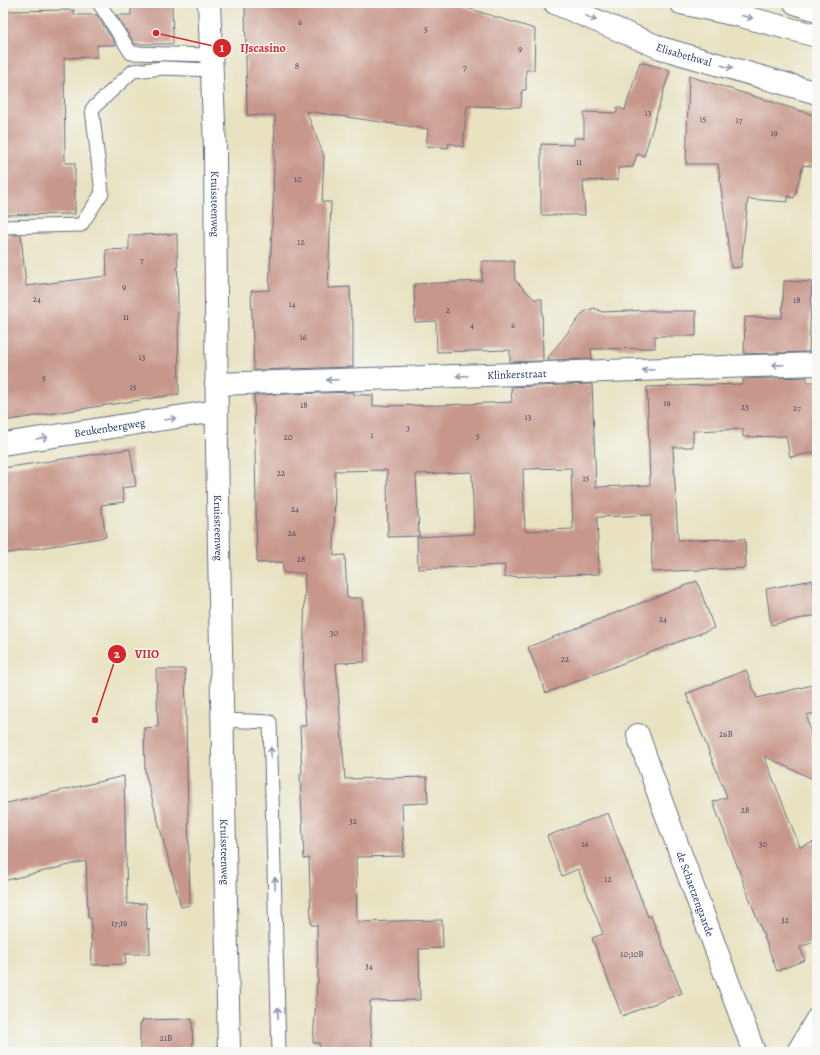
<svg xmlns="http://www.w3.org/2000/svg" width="820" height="1055" viewBox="0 0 820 1055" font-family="Alegreya,serif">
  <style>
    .building { fill: #c8978b; fill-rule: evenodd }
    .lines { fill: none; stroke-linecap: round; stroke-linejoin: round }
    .service-casing { stroke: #636e81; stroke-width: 15 }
    .minor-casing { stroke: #636e81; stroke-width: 24 }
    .primary-casing { stroke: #636e81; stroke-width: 24 }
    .service { stroke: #fff; stroke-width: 13 }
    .minor { stroke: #fff; stroke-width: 22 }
    .primary { stroke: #fff; stroke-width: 22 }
    .oneway { stroke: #8d97ae }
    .labels { text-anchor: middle; stroke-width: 3; stroke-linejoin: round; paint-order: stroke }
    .number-label { font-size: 9px; fill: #464969 }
    .street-label { font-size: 11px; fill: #1b2f5e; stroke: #f6f6f2 }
    .leader { fill: none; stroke: #d62828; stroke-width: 1.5 }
    .callout-dot { fill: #d62828; stroke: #f6f6f2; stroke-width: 1.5 }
    .mark-label { font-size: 12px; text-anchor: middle; font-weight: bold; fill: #fff }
    .callout-label { font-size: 12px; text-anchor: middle; font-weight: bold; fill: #d62828; stroke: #f6f6f2; stroke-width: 3; stroke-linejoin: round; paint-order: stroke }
  </style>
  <rect width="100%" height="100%" fill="#f6f6f2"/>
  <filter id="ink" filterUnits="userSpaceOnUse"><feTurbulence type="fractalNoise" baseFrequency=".025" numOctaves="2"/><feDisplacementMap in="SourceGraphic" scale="8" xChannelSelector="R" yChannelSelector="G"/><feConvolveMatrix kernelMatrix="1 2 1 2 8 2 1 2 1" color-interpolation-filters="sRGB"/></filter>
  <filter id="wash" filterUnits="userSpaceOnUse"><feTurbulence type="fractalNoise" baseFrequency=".012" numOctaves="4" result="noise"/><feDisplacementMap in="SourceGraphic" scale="16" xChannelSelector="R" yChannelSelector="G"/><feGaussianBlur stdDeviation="0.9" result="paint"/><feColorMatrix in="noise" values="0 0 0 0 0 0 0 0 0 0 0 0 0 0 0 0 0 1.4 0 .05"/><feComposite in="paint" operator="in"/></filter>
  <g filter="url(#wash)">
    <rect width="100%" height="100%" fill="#e8e2c1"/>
    <g id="blocks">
      <path class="building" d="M131,3H172L173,44H135L116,15H131Z
        M245,3H451L535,29L534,70H526V90H522L521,107L467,106L463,147L449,143L448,148L426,146L428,129L306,111L324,156L322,202H331L328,288L350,287L351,318H353V367L254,370L251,291L269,290L273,207L275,115H247Z
        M74,10V15H97L116,45H97V57L64,58L65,163H75V214L3,215V164H6L5,11Z
        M640,62L670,70L644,156L637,154L633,167L618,168V180L583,181L585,215H541V144L574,145V138H584V112L617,113V107L625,110Z
        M689,76L817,116V167L803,165L794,198L788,196V202L748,199L741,267L731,268L718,164H686Z
        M177,234L179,394L3,421V235H21L26,286L107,276L106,250L129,249V235Z
        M482,261H514L515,280L534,299H542L543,361L510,362V350L437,352L436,321L415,322L414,284L482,281Z
        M784,281L812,282L809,352L744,354L745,317L782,318Z
        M594,308L602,312L654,310L655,311H696V336H655V348L591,349L592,359L546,360L584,312Z
        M807,377V382H817V452L790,457L786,436L743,437V429L693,431V447H673L678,540L745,539L746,568L652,572L651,515L597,517L599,574L504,577L505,565L418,569L417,537L474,534L472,472L416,474L419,536L388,537L387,470L335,471L334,556L345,555L347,598H362L365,662L336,663L345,779L427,777L428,803L402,804L404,856L356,857L357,922L442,920L443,948L419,949L420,1000L370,1001L372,1052H320L319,1043H313L317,983H318L317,925H311L309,858L304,859L300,774H302L300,726H306L303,686L305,573H283V562L257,563L254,395L354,392V395H373V406L445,405L512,402L511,387L592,384L596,487L650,485L647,387L743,384V379ZM571,468L573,529L525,531L523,469Z
        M130,449L136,486L122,488L124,502L101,505L106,537L3,554V468Z
        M812,580L817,606V615L771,625L766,589Z
        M697,581L714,628L546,693L528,647Z
        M156,669H185L190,905L181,907L145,772L144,728L158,727Z
        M746,670L757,698L817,684V712L807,715L817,769V781L764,756L800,847L817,841V941L800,947L805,960L777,971L713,802L727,797L686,694Z
        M124,776L127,904L146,903L147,929H149L150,954H125L126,964L92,965L91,918H88L86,861L3,881V804Z
        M608,813L648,917L651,916L682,993L622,1016L592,938L603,934L578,869L562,876L547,836Z
        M192,1019L193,1052H140V1023H142V1020Z"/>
    </g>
  </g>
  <g filter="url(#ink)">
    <use href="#blocks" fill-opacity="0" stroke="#636e81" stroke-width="1"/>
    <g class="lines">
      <g class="service-casing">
        <path id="service" d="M99,3L131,53L210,55
          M3,227L81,225L102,193L92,109L133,71L164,68L211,70
          M222,720L270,722L279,1052"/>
      </g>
      <g class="minor-casing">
        <g id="minor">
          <path id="s1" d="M555,3L661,48L817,93"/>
          <path id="s2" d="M216,384L817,364"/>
          <path id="s3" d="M3,444L216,411"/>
          <path id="s4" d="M638,735L660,798L754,1052"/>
          <path d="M798,1052L817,1019"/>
        </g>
      </g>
      <g class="primary-casing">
        <g id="primary">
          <path id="s5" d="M209,3L215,147L217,449L229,1052"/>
          <path d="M681,3L741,16L817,36"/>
          <path d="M795,3L817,10"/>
        </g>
      </g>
      <use href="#service" class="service"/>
      <use href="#minor" class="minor"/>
      <use href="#primary" class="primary"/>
    </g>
    <defs><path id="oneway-shaft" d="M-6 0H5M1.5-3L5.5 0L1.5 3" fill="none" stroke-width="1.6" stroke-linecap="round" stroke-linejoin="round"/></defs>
    <g class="oneway">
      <use href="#oneway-shaft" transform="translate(747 17) rotate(15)"/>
      <use href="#oneway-shaft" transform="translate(591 18) rotate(23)"/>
      <use href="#oneway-shaft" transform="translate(727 67) rotate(16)"/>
      <use href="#oneway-shaft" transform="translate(778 365) rotate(178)"/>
      <use href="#oneway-shaft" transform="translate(648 370) rotate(178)"/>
      <use href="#oneway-shaft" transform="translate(462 376) rotate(178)"/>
      <use href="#oneway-shaft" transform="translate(332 380) rotate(178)"/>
      <use href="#oneway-shaft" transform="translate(170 419) rotate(-9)"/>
      <use href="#oneway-shaft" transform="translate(42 438) rotate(-9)"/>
      <use href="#oneway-shaft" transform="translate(271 753) rotate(-91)"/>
      <use href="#oneway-shaft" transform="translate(275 883) rotate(-91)"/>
      <use href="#oneway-shaft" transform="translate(278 1013) rotate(-91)"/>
    </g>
  </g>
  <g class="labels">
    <g class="number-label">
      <text x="300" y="25">6</text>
      <text x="426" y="32">5</text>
      <text x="520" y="52">9</text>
      <text x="297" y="69">8</text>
      <text x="465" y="70">7</text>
      <text x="648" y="116">13</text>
      <text x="703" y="122">15</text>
      <text x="739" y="123">17</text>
      <text x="774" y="136">19</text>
      <text x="579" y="165">11</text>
      <text x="298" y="182">10</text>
      <text x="301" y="245">12</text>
      <text x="142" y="263">7</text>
      <text x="124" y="290">9</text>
      <text x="37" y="302">24</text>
      <text x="797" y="303">18</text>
      <text x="292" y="307">14</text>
      <text x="448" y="313">2</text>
      <text x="126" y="320">11</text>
      <text x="472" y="328">4</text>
      <text x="513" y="328">6</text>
      <text x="303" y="340">16</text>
      <text x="142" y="360">13</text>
      <text x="44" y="381">5</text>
      <text x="133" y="390">15</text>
      <text x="667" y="406">19</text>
      <text x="304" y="408">18</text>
      <text x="745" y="410">23</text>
      <text x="797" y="411">27</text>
      <text x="528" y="420">13</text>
      <text x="408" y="431">3</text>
      <text x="372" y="438">1</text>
      <text x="478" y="439">5</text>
      <text x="288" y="440">20</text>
      <text x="281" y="476">22</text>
      <text x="586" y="481">15</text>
      <text x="295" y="512">24</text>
      <text x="292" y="536">26</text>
      <text x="301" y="562">28</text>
      <text x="663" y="622">24</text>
      <text x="334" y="636">30</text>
      <text x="565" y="662">22</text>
      <text x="726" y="737">26B</text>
      <text x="745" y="813">28</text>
      <text x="353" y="824">32</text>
      <text x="585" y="847">16</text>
      <text x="763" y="847">30</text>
      <text x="608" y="882">12</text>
      <text x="785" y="923">32</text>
      <text x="119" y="926">17;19</text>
      <text x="632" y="957">10;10B</text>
      <text x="369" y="969">34</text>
      <text x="166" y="1041">21B</text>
    </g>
    <g class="street-label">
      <text dy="4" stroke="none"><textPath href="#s1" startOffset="139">Elisabethwal</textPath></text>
      <text dy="4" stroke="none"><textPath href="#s5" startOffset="201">Kruissteenweg</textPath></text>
      <text dy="4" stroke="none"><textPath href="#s2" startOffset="301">Klinkerstraat</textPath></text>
      <text dy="4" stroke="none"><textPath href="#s3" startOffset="108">Beukenbergweg</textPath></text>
      <text dy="4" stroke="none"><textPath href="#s5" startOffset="525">Kruissteenweg</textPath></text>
      <text dy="4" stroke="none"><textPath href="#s5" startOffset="849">Kruissteenweg</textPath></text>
      <text dy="4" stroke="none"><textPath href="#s4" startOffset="169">de Schaetzengaarde</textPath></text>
    </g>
  </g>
  <path class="leader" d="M156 33L222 48M95 720L117 654"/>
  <g class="callout-dot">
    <circle cx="156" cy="33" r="4"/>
    <circle cx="95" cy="720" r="4"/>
    <circle cx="222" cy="48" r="10"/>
    <circle cx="117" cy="654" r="10"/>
  </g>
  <g class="mark-label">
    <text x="222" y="52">1</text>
    <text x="117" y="658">2</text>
  </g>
  <g class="callout-label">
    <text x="263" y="52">IJscasino</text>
    <text x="147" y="658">VIIO</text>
  </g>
  <rect width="820" height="1055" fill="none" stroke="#f6f6f2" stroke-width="16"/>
</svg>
